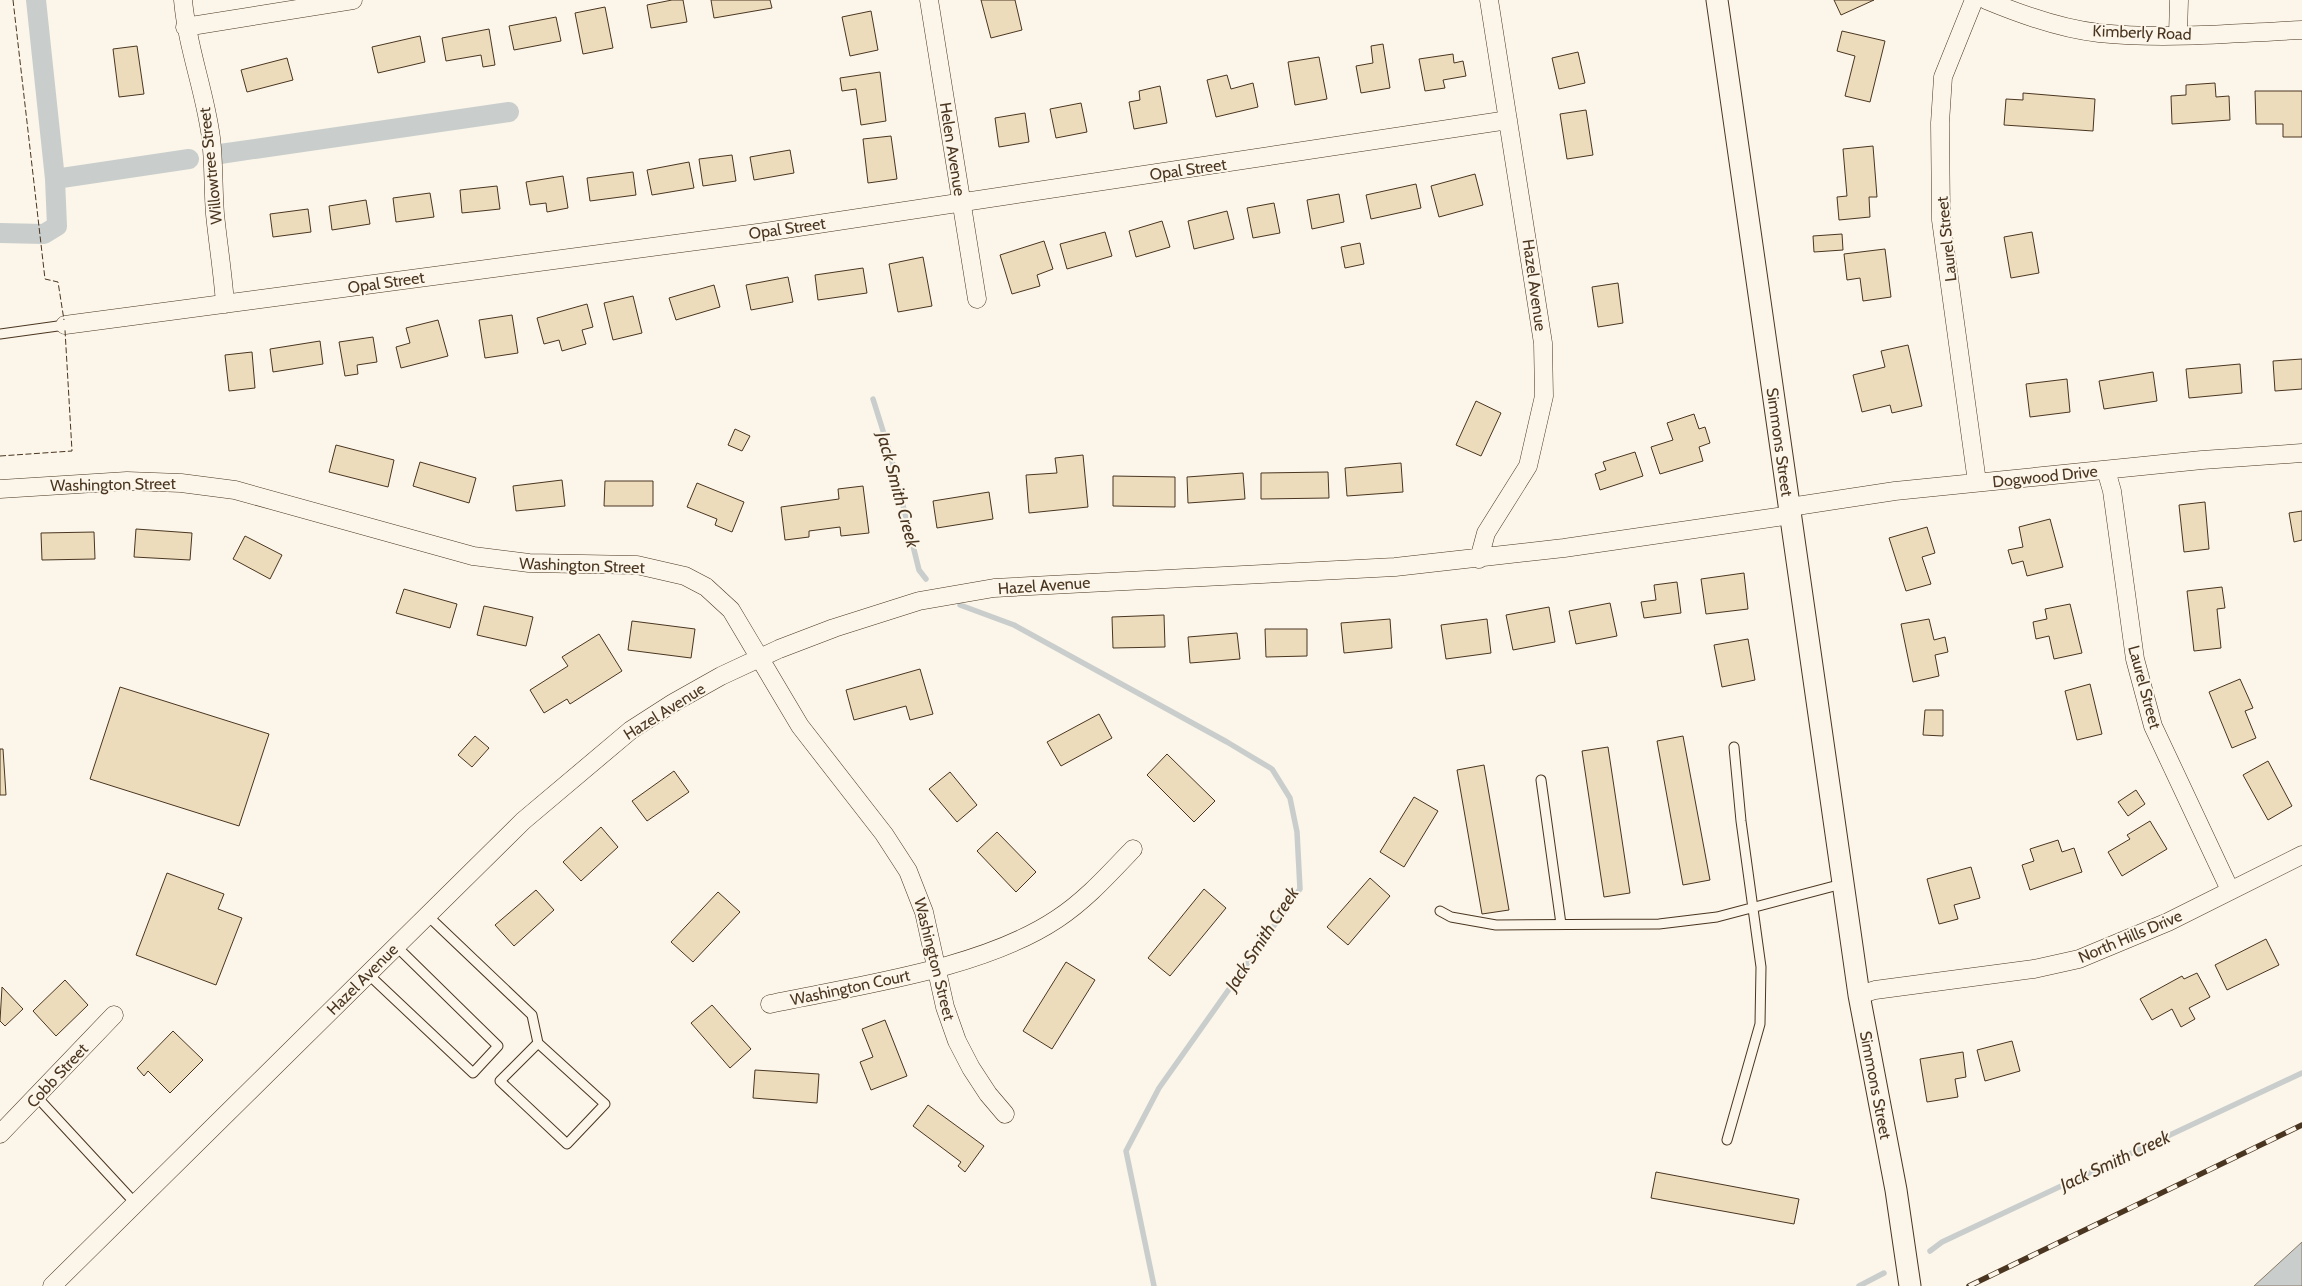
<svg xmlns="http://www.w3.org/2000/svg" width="2302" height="1286" viewBox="0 0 2302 1286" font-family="Cabin,sans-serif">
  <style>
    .water { fill: #c9cecd; stroke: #887966 }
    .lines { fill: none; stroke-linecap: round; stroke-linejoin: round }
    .stream { stroke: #c9cecd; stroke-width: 5.5 }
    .canal { stroke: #c9cecd; stroke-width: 20 }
    .building { fill: #ecdcbc; stroke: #4a3520 }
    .service-casing { stroke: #4a3520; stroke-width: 11 }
    .minor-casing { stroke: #4a3520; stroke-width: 19 }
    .tertiary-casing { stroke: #4a3520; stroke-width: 23 }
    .service { stroke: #fbf6e9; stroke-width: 9 }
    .minor { stroke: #fbf6e9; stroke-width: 18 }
    .tertiary { stroke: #fbf6e9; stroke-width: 21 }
    .rail-casing { stroke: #4a3520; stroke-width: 5.5 }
    .rail { stroke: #fbf6e9; stroke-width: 4; stroke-dasharray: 11; stroke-linecap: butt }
    .fence { stroke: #4a3520; stroke-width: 1; stroke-dasharray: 6 2.5; stroke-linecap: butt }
    .labels { text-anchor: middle; stroke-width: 4; stroke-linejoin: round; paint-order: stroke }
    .street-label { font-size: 16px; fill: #4a3520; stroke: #fbf6e9 }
    .water-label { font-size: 18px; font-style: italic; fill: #4a3520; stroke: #fbf6e9 }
  </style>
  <rect width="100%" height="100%" fill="#fbf6e9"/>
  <path class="water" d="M2302,1242V1286H2254Z"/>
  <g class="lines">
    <path class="stream" d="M873,399L890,453L919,570L926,579
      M960,605L1014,625L1227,742L1272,769L1290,798L1297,832L1300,889L1159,1088L1126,1151L1154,1286
      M1930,1251L1942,1242L2302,1073
      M1859,1286L1884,1273"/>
    <path class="canal" d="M220,154L509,112
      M55,179L189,159
      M0,233L44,234L57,226L55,179L36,0"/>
  </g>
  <path class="building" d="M672,0H683L687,22L651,28L647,5Z
    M711,0H770L772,8L714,18Z
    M981,0H1015L1022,30L991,38Z
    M1834,0H1874L1841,15Z
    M605,7L613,48L583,54L575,13Z
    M871,11L878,50L850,56L842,17Z
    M556,17L561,41L514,50L509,26Z
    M489,29L495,65L483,67L481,55L446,61L442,38Z
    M1842,31L1885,41L1870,102L1845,96L1855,56L1837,51Z
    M420,36L425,62L378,73L372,47Z
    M1383,44L1390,88L1361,93L1356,66L1373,63L1371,46Z
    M137,46L144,94L119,97L113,49Z
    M1578,52L1585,83L1559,89L1552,58Z
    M1453,54L1454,63L1463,61L1466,76L1443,80L1445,88L1425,91L1419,59Z
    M1319,57L1327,99L1295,105L1288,62Z
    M287,58L293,80L247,92L241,70Z
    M880,72L886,121L861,125L856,89L842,91L840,78Z
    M1227,75L1231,89L1253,83L1258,107L1216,117L1207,80Z
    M2215,83L2216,97L2229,96L2230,120L2172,124L2171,96L2186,95V85Z
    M1160,86L1167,123L1134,129L1129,102L1140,100L1139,91Z
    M2255,91H2302V137H2283V124H2256Z
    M2023,93L2095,99L2093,131L2004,125L2006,99L2023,100Z
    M1081,103L1087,132L1056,138L1050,109Z
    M1586,110L1593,155L1567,159L1560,114Z
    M1025,113L1029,142L999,147L995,118Z
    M891,136L897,179L868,183L863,139Z
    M1873,146L1877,197H1869L1870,217L1839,220L1837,197L1847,196L1843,149Z
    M790,150L794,173L754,180L750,157Z
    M732,155L736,181L703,186L699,159Z
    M689,162L694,188L652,195L647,170Z
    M633,172L636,195L590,201L587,178Z
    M1475,174L1483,205L1439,217L1431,186Z
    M563,176L568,208L547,212L546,203L530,205L526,182Z
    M1416,184L1421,208L1371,219L1366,195Z
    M497,186L500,209L462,213L460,190Z
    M430,193L434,217L396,222L393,198Z
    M1339,194L1344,222L1312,229L1307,200Z
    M366,200L370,224L332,230L329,206Z
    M1274,203L1280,233L1253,238L1247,208Z
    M308,209L311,232L273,237L270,214Z
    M1227,211L1234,239L1194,249L1188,221Z
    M1162,221L1170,247L1136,257L1129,231Z
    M1105,232L1112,256L1067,269L1060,244Z
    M2032,232L2039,273L2011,278L2004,237Z
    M1842,234L1843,250L1814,252L1813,236Z
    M1044,241L1053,269L1037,275L1040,286L1012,294L1000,255Z
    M1360,243L1364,264L1345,268L1341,247Z
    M1885,249L1891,297L1863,301L1860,278L1847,280L1844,254Z
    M923,257L932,306L898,312L889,264Z
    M863,268L867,293L818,300L815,275Z
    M788,277L793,302L751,310L746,285Z
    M1618,283L1623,323L1598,327L1592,287Z
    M714,285L720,307L676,320L669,298Z
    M633,296L642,333L613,340L604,303Z
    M587,304L593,327L582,330L586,344L562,351L559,340L544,344L537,318Z
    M512,315L518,353L485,358L479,320Z
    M438,320L448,356L401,368L396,347L410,343L406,328Z
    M373,337L377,362L357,365L358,374L345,376L339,342Z
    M320,341L323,364L273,372L270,349Z
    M1908,345L1922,406L1892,413L1890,405L1862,412L1853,375L1885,367L1881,351Z
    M252,352L255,388L229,391L225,355Z
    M2302,359V389L2275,391L2273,361Z
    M2240,364L2242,393L2189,398L2186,369Z
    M2153,372L2157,401L2104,409L2099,381Z
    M2067,379L2070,412L2030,417L2026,384Z
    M1476,401L1501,413L1481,456L1456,445Z
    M1694,414L1699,429L1705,427L1710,443L1699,447L1703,461L1660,474L1651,447L1673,440L1667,423Z
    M735,429L750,436L742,451L728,445Z
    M336,445L394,460L388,487L329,472Z
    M1635,452L1643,476L1600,490L1595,474L1606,470L1603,462Z
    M1083,455L1088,507L1029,513L1026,475L1057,473L1055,458Z
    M420,462L476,478L469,503L413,486Z
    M1401,463L1403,492L1347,496L1345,468Z
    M1328,472L1329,498L1261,499V473Z
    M1243,473L1245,499L1188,503L1187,477Z
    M1113,476L1175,477V507L1113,506Z
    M562,480L565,506L516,511L513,486Z
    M605,481H653V506H604Z
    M697,483L744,502L732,532L715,525L717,519L687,507Z
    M863,486L869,533L841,536L840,527L809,531V537L785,540L781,507L839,499L838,489Z
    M989,492L993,519L937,528L933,501Z
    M2205,502L2209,549L2184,552L2179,505Z
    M2302,511V540L2294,542L2289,513Z
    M2050,519L2063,567L2027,576L2023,561L2012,564L2008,550L2023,547L2019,527Z
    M1927,527L1935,553L1922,557L1931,584L1906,591L1889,538Z
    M136,529L192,533L190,560L134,557Z
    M94,532L95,559L42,560L41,533Z
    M245,536L282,555L270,579L233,559Z
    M1744,573L1748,609L1706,614L1701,579Z
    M1677,582L1681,613L1644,618L1641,602L1656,600L1654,585Z
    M2222,587L2225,608L2217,609L2221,648L2194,651L2187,591Z
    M404,589L457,604L450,628L396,613Z
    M1610,603L1617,636L1576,644L1569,611Z
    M2070,604L2082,653L2054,659L2049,636L2036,639L2033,622L2047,619L2045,609Z
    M484,606L533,617L526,646L477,635Z
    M1549,607L1555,642L1513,650L1506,615Z
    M1164,615L1165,647L1113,648L1112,617Z
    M1390,619L1392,648L1344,653L1341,623Z
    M1487,619L1491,653L1446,659L1441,625Z
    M1929,619L1934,640L1945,637L1948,652L1935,655L1939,676L1913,682L1901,624Z
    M632,621L695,629L691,658L628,650Z
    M1265,629H1307V656L1266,657Z
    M1237,633L1240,659L1190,663L1188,637Z
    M599,634L622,671L570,704L567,699L544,713L530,690L568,666L562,657Z
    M1748,639L1755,680L1722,687L1714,645Z
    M920,669L933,714L910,720L906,706L854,720L846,690Z
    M2240,679L2253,708L2245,711L2256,738L2232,748L2209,692Z
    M2090,684L2102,734L2077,740L2065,691Z
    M120,687L269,734L239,826L90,779Z
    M1925,710H1943V736L1923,735Z
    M1099,714L1112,738L1061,766L1047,742Z
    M475,736L489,748L472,767L458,755Z
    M1683,736L1710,880L1683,885L1657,741Z
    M1608,747L1630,893L1604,897L1582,751Z
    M0,749H3L6,795H0Z
    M1167,754L1215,801L1194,822L1147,775Z
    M2268,761L2292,806L2268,820L2243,775Z
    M1484,765L1509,910L1482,914L1457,770Z
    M674,771L689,792L647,821L632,801Z
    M950,772L977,805L957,822L929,789Z
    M2136,790L2145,804L2128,816L2118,802Z
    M1414,797L1438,811L1404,867L1380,852Z
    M2150,821L2167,849L2122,876L2108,852L2130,839L2127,835Z
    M601,827L618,847L581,881L563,862Z
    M997,832L1036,872L1016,892L977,851Z
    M2058,840L2062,852L2074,848L2082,872L2030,890L2022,865L2034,861L2030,849Z
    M1971,867L1980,898L1954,905L1958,919L1939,924L1927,879Z
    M167,873L224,894L218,909L242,918L216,985L136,955Z
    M1370,878L1390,896L1348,945L1327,927Z
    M1204,889L1226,908L1170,976L1148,958Z
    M536,890L554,910L514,946L495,925Z
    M718,892L740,912L693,962L671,942Z
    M2266,939L2279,965L2227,990L2215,965Z
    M1066,962L1095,980L1052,1049L1023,1031Z
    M2197,973L2210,997L2189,1008L2195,1019L2181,1027L2172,1009L2152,1020L2140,999L2182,976L2184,979Z
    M65,980L88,1005L56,1036L33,1011Z
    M2,987L23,1009L5,1026L0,1021Z
    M712,1005L751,1049L730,1068L691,1023Z
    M885,1020L907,1076L871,1090L860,1062L873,1057L862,1029Z
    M173,1031L203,1060L170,1093L148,1071L144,1076L137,1068Z
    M2012,1041L2020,1071L1985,1081L1977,1050Z
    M1963,1052L1966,1077L1955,1079L1958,1097L1927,1102L1920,1059Z
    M755,1070L819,1074L817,1103L753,1098Z
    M928,1105L984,1146L965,1172L958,1166L961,1162L913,1126Z
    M1656,1172L1799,1199L1794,1224L1651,1198Z"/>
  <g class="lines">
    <g class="service-casing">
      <path id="service" d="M0,334L65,325
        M1541,780L1561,924
        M1440,911L1451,917L1496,925L1659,924L1717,917L1842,884
        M427,915L532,1015L538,1043L500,1081L567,1144L605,1104L538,1043
        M368,974L473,1073L498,1046L396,946
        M37,1097L135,1203
        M1727,1140L1760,1024L1761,967L1741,821L1734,747"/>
    </g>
    <g class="minor-casing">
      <path id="minor" d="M183,0C187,47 205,91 211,138C214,163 213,189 215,214C218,244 223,274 225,304
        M929,0L977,299
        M1974,0L1943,77L1940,123L1941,220L1977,482
        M1986,0C2022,15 2061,29 2099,33C2166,40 2235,33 2302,30
        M185,27L353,0
        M2178,34L2179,0
        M65,325L772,231L1508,120
        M2106,470L2112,491L2135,659L2153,726L2230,890
        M0,489L127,481L181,483L235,490L473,556L529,563L637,565L685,576L706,587L731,610L800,726L884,834L908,871L924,912L945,1007L957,1041L971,1068L988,1094L1005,1114
        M1790,507L1895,491L2202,460L2302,453
        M1479,559L1486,533L1528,466L1544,396L1543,343L1489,0
        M1859,995L1875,990L2034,969L2079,959L2168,922L2302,855
        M770,1004C859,985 982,969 1057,919C1086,900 1109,874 1133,849
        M0,1134L114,1015
        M52,1286L523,821L631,730L673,703L721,676L779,649L834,628L919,601L994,588L1395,567L1564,548L1791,515"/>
    </g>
    <g class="tertiary-casing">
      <path id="tertiary" d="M1717,0L1859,995L1896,1190L1910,1286"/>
    </g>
    <use href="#service" class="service"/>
    <use href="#minor" class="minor"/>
    <use href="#tertiary" class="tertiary"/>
    <g class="rail-casing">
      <path id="rail" d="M1969,1286L2302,1125"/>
    </g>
    <use href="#rail" class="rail"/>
    <path class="fence" d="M13,0L45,279L58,282L64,320
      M0,456L72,451L65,330"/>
  </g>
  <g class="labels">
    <g class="street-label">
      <text transform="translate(2142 32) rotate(2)" y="6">Kimberly Road</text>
      <text transform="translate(953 149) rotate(81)" y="6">Helen Avenue</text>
      <text transform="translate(210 166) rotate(-96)" y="6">Willowtree Street</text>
      <text transform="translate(1188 169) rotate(-8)" y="6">Opal Street</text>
      <text transform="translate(787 228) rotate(-8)" y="6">Opal Street</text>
      <text transform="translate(1946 239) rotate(-96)" y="6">Laurel Street</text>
      <text transform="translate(386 282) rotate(-8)" y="6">Opal Street</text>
      <text transform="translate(1535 285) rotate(82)" y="6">Hazel Avenue</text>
      <text transform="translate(1780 442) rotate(82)" y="6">Simmons Street</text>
      <text transform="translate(2045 476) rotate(-6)" y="6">Dogwood Drive</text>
      <text transform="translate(113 484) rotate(-1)" y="6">Washington Street</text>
      <text transform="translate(582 565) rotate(2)" y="6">Washington Street</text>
      <text transform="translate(1044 585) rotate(-4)" y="6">Hazel Avenue</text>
      <text transform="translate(2145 687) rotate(75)" y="6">Laurel Street</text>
      <text transform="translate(664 711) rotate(-32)" y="6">Hazel Avenue</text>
      <text transform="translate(2130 936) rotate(-23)" y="6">North Hills Drive</text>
      <text transform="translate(935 959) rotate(76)" y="6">Washington Street</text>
      <text transform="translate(362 979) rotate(-45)" y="6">Hazel Avenue</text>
      <text transform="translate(850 987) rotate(-12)" y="6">Washington Court</text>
      <text transform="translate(57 1075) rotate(-47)" y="6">Cobb Street</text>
      <text transform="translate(1876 1085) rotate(79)" y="6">Simmons Street</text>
    </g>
    <g class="water-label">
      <text transform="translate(898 490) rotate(75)" y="6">Jack Smith Creek</text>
      <text transform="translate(1262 939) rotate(-57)" y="6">Jack Smith Creek</text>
      <text transform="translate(2115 1161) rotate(-25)" y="6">Jack Smith Creek</text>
    </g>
  </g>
</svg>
